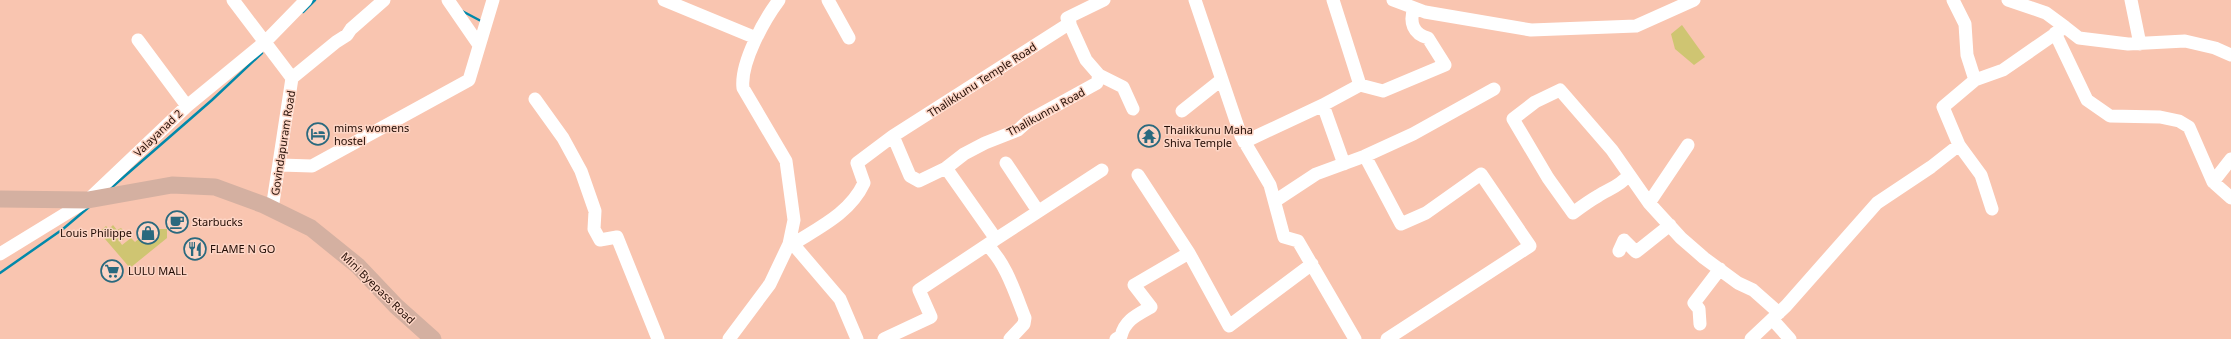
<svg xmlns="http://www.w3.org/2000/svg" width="2231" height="339" viewBox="0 0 2231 339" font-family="'Noto Sans',sans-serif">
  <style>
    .green { fill: #cfc572 }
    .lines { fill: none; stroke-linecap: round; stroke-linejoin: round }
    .stream { stroke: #0289aa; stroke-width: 2.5 }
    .minor { stroke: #fff; stroke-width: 13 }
    .major { stroke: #d4b0a1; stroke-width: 17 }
    .labels { text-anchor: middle; stroke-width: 3; stroke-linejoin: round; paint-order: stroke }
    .street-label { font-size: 11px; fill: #220c04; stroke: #fdd5c5 }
    .poi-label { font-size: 11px; fill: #220c04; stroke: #fdd5c5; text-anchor: start }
  </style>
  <rect width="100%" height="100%" fill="#f9c5b0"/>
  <path class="green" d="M1682,25L1705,57L1694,65L1675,49L1671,34Z
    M113,225L117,230L121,228L125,232L123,235L125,238L120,242L122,245L131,238L135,242L150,229H167V238L130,268L99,232L106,226L109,229Z"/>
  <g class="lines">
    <path class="stream" d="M462,11L481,21
      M303,12L315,0
      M111,188L212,100L262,53
      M0,273L63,229L89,207"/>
    <path class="minor" d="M233,0L292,78L272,209
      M448,0L479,45
      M664,0L756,38
      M828,0L849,38
      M1104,0L1067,18L1086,60L1099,75L1123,87L1133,109
      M1195,0L1241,136L1270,185L1284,237L1298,241L1355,339
      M1333,0L1360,85
      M1393,0L1425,12L1531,30L1636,26L1694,0
      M1953,0L1965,24L1967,55L1975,80
      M2008,0L2046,13L2065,27
      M2131,0L2140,44
      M2055,33L2087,100L2110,116L2160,117L2179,121L2189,127L2213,182
      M138,40L187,106
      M292,78L336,42L347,35L351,29L384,0
      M535,99L563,138L581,171L595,211L594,229L600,240L617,237L658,339
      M1182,111L1221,80
      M893,136L1070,23
      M1244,142L1323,105
      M1959,145L1981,175L1992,209
      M1365,156L1413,134L1494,89
      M2231,159L2213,182L2231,198
      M1006,163L1038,211
      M1344,164L1323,105L1360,85L1383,91L1445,65L1428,38C1413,34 1409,22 1414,8
      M280,165L312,166L469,80L493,0
      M1629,175C1620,186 1609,189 1598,196C1589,201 1581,207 1573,213L1548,178L1513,119L1535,102L1560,90L1612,150L1649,203L1681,238L1704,258L1738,283L1753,290L1779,313
      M1275,201L1316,174L1365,156L1401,224L1426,213L1481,174L1530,246L1387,339
      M1649,203L1688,145
      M996,239L1102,170
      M789,244H793C820,227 850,213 864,183L857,163L893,136L910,176L919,181L946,168
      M793,244L840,299L857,339
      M1619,251L1624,240L1636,252L1670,225
      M1189,253L1229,326L1312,264
      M0,254L88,200L187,106L265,42L306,0
      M1772,319L1790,339
      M1700,324L1699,309L1694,303L1720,269
      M729,339L770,284L789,244L794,220L786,161L743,88C740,63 764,20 779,0
      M884,339L931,317L919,290L987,245
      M1010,339L1024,324L1025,318C1015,293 1006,263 987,245L996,239L946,168L964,154L985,143L1018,130L1028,121L1097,83L1099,75
      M1116,339L1121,336C1125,320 1137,315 1151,307L1134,285L1189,253L1138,175
      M1751,339L1786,306L1877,203L1931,167L1959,145L1943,107L1975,80L2003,70L2065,27L2079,38L2128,44L2185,41L2215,48L2231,55"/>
    <path class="major" d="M0,199L88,200L172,185L215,187L264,205L311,228L358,266L396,306L433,339"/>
  </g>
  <defs>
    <g id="hotel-ring" transform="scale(1.15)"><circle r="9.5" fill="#fdd5c5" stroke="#2a697e" stroke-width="1.5"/><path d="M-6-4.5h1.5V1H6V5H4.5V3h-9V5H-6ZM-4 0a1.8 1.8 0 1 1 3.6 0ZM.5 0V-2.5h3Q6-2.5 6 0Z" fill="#2a697e"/></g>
    <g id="temple-ring" transform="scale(1.15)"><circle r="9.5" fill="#fdd5c5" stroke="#2a697e" stroke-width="1.5"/><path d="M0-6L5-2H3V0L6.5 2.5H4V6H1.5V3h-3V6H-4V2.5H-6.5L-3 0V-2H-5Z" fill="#2a697e"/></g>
    <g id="cafe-ring" transform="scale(1.15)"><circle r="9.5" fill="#fdd5c5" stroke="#2a697e" stroke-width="1.5"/><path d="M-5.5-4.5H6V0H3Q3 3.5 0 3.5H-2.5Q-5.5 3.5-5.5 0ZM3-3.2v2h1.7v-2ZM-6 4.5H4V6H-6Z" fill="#2a697e"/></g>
    <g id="shop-ring" transform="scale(1.15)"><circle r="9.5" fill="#fdd5c5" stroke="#2a697e" stroke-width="1.5"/><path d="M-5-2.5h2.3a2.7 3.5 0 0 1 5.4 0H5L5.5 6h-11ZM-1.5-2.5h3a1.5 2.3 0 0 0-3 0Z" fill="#2a697e"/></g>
    <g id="restaurant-ring" transform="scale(1.15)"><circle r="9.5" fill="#fdd5c5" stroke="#2a697e" stroke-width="1.5"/><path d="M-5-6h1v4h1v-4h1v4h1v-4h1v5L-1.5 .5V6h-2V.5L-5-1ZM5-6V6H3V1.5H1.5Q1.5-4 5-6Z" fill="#2a697e"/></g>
    <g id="supermarket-ring" transform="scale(1.15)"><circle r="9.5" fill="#fdd5c5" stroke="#2a697e" stroke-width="1.5"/><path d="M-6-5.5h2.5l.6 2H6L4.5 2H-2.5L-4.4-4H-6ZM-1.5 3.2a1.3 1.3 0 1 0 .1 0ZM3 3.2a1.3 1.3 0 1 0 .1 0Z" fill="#2a697e"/></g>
  </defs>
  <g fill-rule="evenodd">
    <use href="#hotel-ring" x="318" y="134"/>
    <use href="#temple-ring" x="1149" y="136"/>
    <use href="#cafe-ring" x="177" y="222"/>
    <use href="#shop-ring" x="148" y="233"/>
    <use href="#restaurant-ring" x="195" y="249"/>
    <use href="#supermarket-ring" x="112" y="271"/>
  </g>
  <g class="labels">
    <g class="street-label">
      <text transform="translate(982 80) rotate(-33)" y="4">Thalikkunu Temple Road</text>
      <text transform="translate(1046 112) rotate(-29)" y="4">Thalikunnu Road</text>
      <text transform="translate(158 133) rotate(-44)" y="4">Valayanad 2</text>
      <text transform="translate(283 143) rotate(-81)" y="4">Govindapuram Road</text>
      <text transform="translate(378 288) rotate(44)" y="4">Mini Byepass Road</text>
    </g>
    <g class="poi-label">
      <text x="334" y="132">mims womens<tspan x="334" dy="13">hostel</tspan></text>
      <text x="1164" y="134">Thalikkunu Maha<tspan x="1164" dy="13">Shiva Temple</tspan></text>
      <text x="192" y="226">Starbucks</text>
      <text x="132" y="237" text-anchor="end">Louis Philippe</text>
      <text x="210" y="253">FLAME N GO</text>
      <text x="128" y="275">LULU MALL</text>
    </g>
  </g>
</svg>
